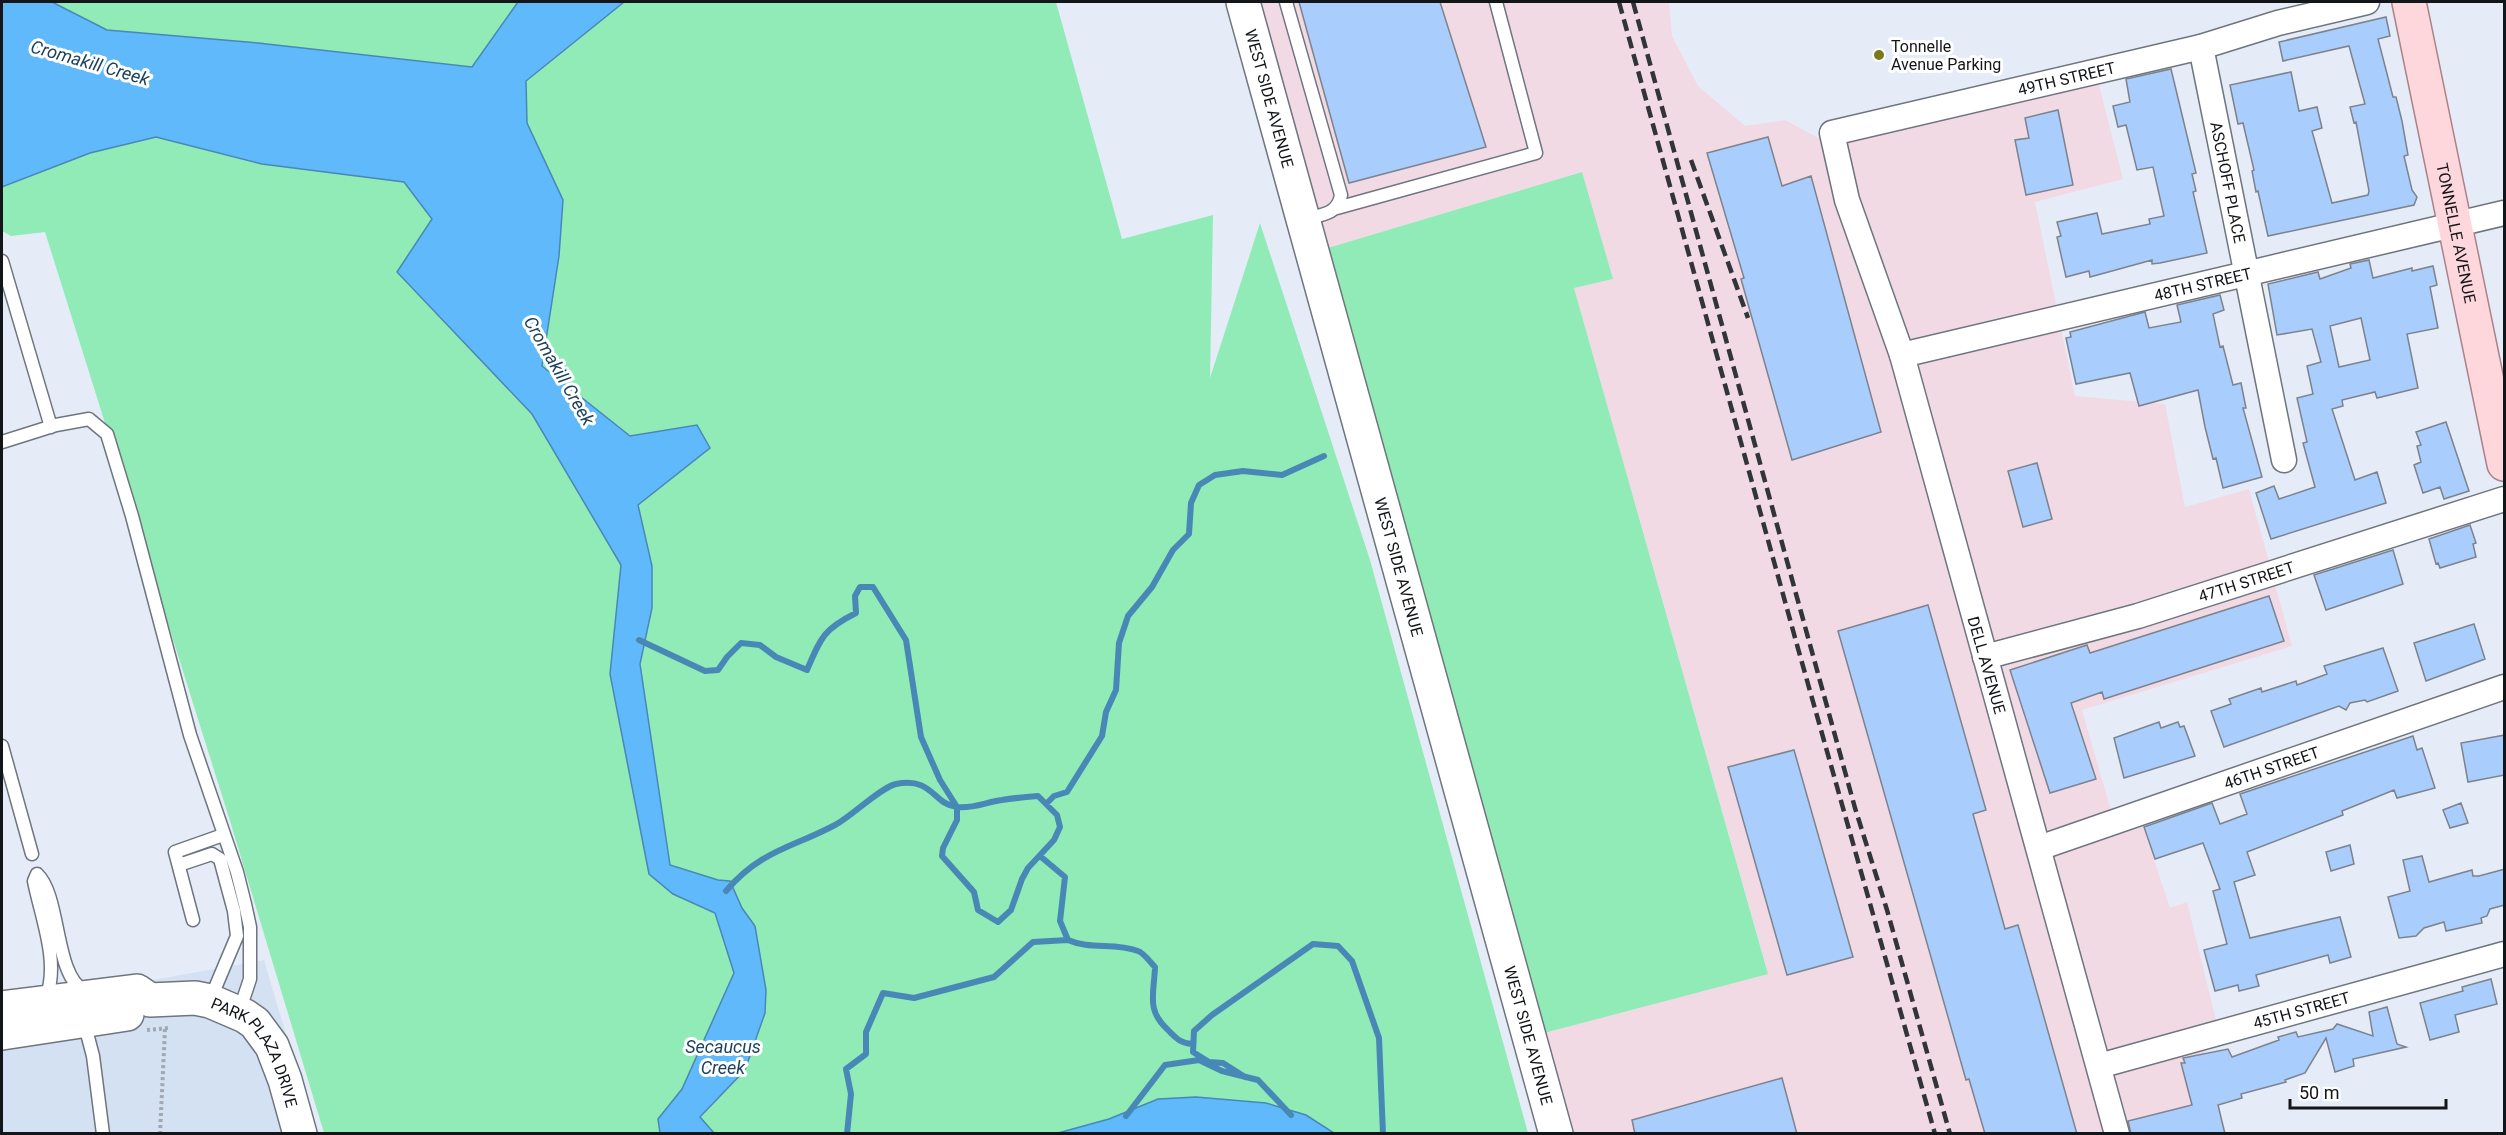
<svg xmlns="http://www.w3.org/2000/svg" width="2506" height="1135" viewBox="0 0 2506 1135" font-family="Roboto,sans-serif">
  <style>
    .built { fill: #d4e1f2 }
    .industrial { fill: #f2dae5 }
    .green { fill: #90ebb7 }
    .water { fill: #5fb9fb; stroke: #4888b7; stroke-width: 1.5 }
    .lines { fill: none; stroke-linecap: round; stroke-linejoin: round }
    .stream { stroke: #4888b7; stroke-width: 6 }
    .building { fill: #a9cdfd; stroke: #7c838d; stroke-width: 1.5; fill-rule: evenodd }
    .lane-casing { stroke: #6e757e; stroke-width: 15 }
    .street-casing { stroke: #6e757e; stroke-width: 27 }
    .secondary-casing { stroke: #6e757e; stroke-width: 36 }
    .primary-casing { stroke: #aa8388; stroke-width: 36 }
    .path { stroke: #a2a7b0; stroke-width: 4; stroke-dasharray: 3 3; stroke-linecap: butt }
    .lane { stroke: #fff; stroke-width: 12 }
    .street { stroke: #fff; stroke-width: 24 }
    .secondary { stroke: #fff; stroke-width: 33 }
    .primary { stroke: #fdd7db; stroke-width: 33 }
    .rail { stroke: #313438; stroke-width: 4.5; stroke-dasharray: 12 6; stroke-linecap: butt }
    .poi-dot { fill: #7c781e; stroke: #fff; stroke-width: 2 }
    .labels { text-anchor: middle; stroke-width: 6; stroke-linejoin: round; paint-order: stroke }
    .poi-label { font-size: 16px; fill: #131619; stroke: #fff; text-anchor: start }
    .street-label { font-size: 16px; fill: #131619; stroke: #fff }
    .water-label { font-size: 18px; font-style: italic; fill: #1d425e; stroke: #fff }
  </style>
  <rect width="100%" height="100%" fill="#e5ecf7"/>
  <path class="built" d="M264,960L315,1133L2,1134V1007Z"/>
  <path class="industrial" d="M1242,2H1669L1672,36L1698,86L1745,126L1785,120L1828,143L2097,77L2123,179L2035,202L2075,396L2165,404L2185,507L2249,489L2292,646L2082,710L2112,814L2140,818L2170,908L2187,902L2218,1028L2203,1043L2226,1133H1556L1529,1037L1768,973L1574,288L1613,279L1581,172L1311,253Z"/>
  <path class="green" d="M52,2H518L473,67L258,43L107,30Z
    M624,2H1056L1122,239L1213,215L1210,378L1260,223L1370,560L1528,1133H1334L1306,1115L1109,1119L1058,1133H714L700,1118L745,1070L765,1013L766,990L755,926L742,908L730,881L718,880L670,866L640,664L652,608V566L637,505L697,425L630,436L542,366L559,256L563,200L526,123V81Z
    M156,137L262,164L404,182L432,219L397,272L532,414L621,565L610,674L673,894L715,913L734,973L682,1089L658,1119L660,1133H324L230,821L45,232L11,236L2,231V187L90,153Z
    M1582,172L1613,279L1574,288L1768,974L1529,1037L1311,253Z"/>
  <path class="water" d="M2,2H52L107,30L258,43L472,67L518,2H624L526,81L527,123L563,200L559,256L542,366L630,436L697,425L710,448L638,505L652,566V608L640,664L670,865L718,880L730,881L742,908L755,926L766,990L765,1013L745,1070L700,1117L714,1133H660L658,1119L682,1089L734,973L715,913L673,894L649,874L610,674L621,565L532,414L397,272L432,219L404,182L262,164L156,137L90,153L2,187Z
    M1196,1097L1266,1103L1306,1115L1334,1133H1058L1109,1119L1158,1099Z"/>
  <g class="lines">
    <path class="stream" d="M639,640L705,671L718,670L727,657L741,643L760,645L776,657L807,670C821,637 824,629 856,613L855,596L860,587H873L906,640L921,737L940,780L957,807V820L943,848L942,856L974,892L978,910L998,922L1011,910L1022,879L1028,868L1054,840L1060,827L1057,815L1038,796C1026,797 1014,798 1002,800C986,802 973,809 957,807C932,804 934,777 896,784C881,787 851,817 835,825C792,848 761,850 726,891
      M1047,803L1054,796L1067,792L1102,736L1106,712L1116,690L1119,643L1128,616L1152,587L1173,550L1189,534L1191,503L1199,485L1215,475L1243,471L1282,475L1324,456
      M1068,940C1090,950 1115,942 1138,951C1144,953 1150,962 1155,967C1154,994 1146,1010 1168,1030C1176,1038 1180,1043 1192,1044
      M1245,1077L1223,1063L1209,1062L1193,1052L1194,1031L1212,1015L1313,944L1338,946L1352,961L1379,1038L1383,1134
      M1126,1116L1165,1065L1199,1060L1222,1071L1258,1080L1291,1115
      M847,1134L851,1094L846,1069L866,1054V1032L883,993L914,998L994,977L1033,942L1068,940L1060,921L1065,877L1040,856"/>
  </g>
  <path class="building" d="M1299,2H1440L1486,147L1349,183Z
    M2386,17L2390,36L2378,39L2393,97H2396L2402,121L2408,155L2404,156L2412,190L2417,197L2414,205L2268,236L2258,191L2256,192L2252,171L2254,170L2243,123L2238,124L2230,85L2291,72L2299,111L2317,107L2322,128L2312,131L2332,203L2368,195L2369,191L2356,122L2354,123L2350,107L2365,104L2349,46L2283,61L2279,42Z
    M2171,69L2196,173L2192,174L2196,191L2193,192L2207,253L2160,263L2152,264V260L2090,277L2089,271L2066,277L2057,237L2061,236L2057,222L2097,213L2102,234L2150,224L2149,219L2164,216L2153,167L2137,170L2126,125L2118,127L2113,106L2130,102L2126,79Z
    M2058,110L2073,185L2026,195L2015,140L2029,138L2025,118Z
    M1768,137L1782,186L1811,176L1881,432L1792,460L1741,279L1744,278L1707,153Z
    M2369,260L2373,278L2412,268V271L2433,266L2437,285L2430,287L2438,328L2407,334L2418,388L2377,398L2375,392L2342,400L2343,406L2332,409L2355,480L2377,472L2386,503L2271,539L2256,493L2274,486L2279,499L2315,487L2303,443L2307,442L2297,398L2313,394L2307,366L2321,362L2312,329L2277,335L2268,284L2318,272L2320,279L2351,268L2350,264ZM2361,318L2370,360L2339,367L2330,326Z
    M2220,295L2224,310L2213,314L2220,347L2223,346L2233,385L2241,383L2246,408H2243L2262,477L2223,488L2216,458L2213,459L2205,427L2198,390L2139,406L2130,373L2076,384L2066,338L2071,337L2070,332L2145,312L2149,328L2181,322L2177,305Z
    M2446,422L2469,491L2444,499L2440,487L2423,493L2414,465L2421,462L2417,446L2421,445L2416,432Z
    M2037,463L2052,519L2023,527L2008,471Z
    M2470,525L2476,543L2473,544L2476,557L2440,568L2438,563L2436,564L2429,539Z
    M2393,550L2403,584L2326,610L2314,575Z
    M2269,596L2284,641L2104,699L2102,692L2071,703L2096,779L2050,793L2010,670L2087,645L2090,653Z
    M1928,605L1986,810L1973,814L2005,929L2018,925L2077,1134H1985L1969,1079L1966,1080L1838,631Z
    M2474,624L2485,659L2426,681L2414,643Z
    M2383,648L2398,691L2367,702L2365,700L2350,703L2346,710L2339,706L2224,747L2211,711L2231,704L2229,699L2261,688L2262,692L2296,681L2297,685L2327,674L2324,666Z
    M2159,722L2161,728L2178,722L2180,727L2184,726L2195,756L2124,778L2114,738Z
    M2505,735V775L2468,782L2461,743Z
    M2413,736L2417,750L2422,748L2435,788L2397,798L2394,790L2342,811L2343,815L2247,852L2255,875L2234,882L2250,938L2340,917L2351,957L2330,963L2328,955L2256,975L2259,986L2239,991L2238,985L2215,991L2204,950L2227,944L2213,891L2220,889L2203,843L2155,859L2144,827L2212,803L2220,824L2247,814L2240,794Z
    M1794,750L1853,957L1787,975L1728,767Z
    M2461,803L2468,823L2450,828L2443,810Z
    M2350,845L2354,864L2331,871L2326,852Z
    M2422,856L2429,882L2472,870L2473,876H2479L2505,869V905L2490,909L2487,916L2481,918L2482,923L2446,931L2444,922L2424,928L2416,936L2399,938L2388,897L2410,891L2403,860Z
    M2491,979L2497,1004L2455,1015L2459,1032L2430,1040L2420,1003L2463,991L2462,987Z
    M2387,1007L2397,1044L2406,1047L2353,1059L2354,1066L2335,1072L2326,1038L2305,1073L2285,1080L2286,1082L2241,1094L2242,1098L2218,1105L2225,1134H2131L2128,1121L2192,1105L2181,1063H2185L2183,1058L2228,1049L2232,1057L2279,1040L2278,1037L2296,1032L2298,1037L2333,1029L2337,1024L2373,1036L2369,1012Z
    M1782,1078L1797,1134H1635L1632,1120Z"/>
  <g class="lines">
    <g class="lane-casing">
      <path id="lane" d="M1286,2L1341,195C1338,215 1320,215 1304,219
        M1337,208L1536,153L1496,2
        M2,261L51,427
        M2,442L56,425L89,419L107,434L132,516L190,735L237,872L245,904L250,927V979L243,1000L245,1014
        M2,746L32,854
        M179,865L212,854L220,859L234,911L237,936L210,1000
        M193,920L175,852L223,835
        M46,998C60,962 41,917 34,881L37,874C61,896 54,977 85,991
        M84,1022L93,1056L103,1134"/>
    </g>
    <g class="street-casing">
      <g id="street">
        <path id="s1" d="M2201,47L2284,460"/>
        <path id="s2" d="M1902,355L2504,213"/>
        <path id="s3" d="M1985,657L2138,616L2504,499"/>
        <path id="s4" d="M2039,848L2504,687"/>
        <path id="s5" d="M2099,1066L2504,954"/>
        <path id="s6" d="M2117,1134L1902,355L1847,200L1832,133L2201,47L2278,23L2367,2"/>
      </g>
    </g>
    <g class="secondary-casing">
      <g id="secondary">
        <path id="s7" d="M1243,2L1556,1134"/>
        <path id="s8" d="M2,1008L137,991L150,1000L195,998L210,1001L245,1016L255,1023L272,1046L285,1080L300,1134"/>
        <path d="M2,1033L127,1014"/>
      </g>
    </g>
    <g class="primary-casing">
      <g id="primary">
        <path id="s9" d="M2409,2L2504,464"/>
      </g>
    </g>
    <path class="path" d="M147,1030L169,1028
      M160,1134L165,1029"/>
    <use href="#lane" class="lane"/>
    <use href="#street" class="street"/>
    <use href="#secondary" class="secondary"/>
    <use href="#primary" class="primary"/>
    <path class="rail" d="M1619,2L1799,652L1935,1134
      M1633,2L1855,808L1887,910L1950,1134
      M1691,160L1748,318"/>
  </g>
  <circle class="poi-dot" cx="1879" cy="55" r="6"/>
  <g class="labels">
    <g class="poi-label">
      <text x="1891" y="52">Tonnelle<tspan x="1891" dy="18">Avenue Parking</tspan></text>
    </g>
    <g class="street-label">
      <text dy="6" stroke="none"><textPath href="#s6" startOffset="1282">49TH STREET</textPath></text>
      <text dy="6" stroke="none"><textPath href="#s7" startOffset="100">WEST SIDE AVENUE</textPath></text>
      <text dy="6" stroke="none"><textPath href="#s1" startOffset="138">ASCHOFF PLACE</textPath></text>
      <text dy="6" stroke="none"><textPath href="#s9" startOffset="236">TONNELLE AVENUE</textPath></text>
      <text dy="6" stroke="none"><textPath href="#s2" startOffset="309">48TH STREET</textPath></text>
      <text dy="6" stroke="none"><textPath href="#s7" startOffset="586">WEST SIDE AVENUE</textPath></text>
      <text dy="6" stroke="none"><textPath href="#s3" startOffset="272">47TH STREET</textPath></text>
      <text transform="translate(1987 665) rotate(74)" y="6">DELL AVENUE</text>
      <text dy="6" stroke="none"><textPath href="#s4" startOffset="246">46TH STREET</textPath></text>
      <text dy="6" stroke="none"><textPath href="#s5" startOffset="210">45TH STREET</textPath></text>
      <text dy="6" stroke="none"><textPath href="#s7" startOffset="1072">WEST SIDE AVENUE</textPath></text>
      <text dy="6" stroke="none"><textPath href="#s8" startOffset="285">PARK PLAZA DRIVE</textPath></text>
    </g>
    <g class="water-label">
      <text transform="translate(90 63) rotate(16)" y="6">Cromakill Creek</text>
      <text transform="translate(559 371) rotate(60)" y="6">Cromakill Creek</text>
      <text x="723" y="1053">Secaucus<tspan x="723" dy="21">Creek</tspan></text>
    </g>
  </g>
  <rect width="2506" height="1135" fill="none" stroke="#131619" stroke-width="6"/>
  <path d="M2290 1099v9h156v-9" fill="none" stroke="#131619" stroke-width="3"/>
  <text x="2299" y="1099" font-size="18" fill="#131619" stroke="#ffffff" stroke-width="4.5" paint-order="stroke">50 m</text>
</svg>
